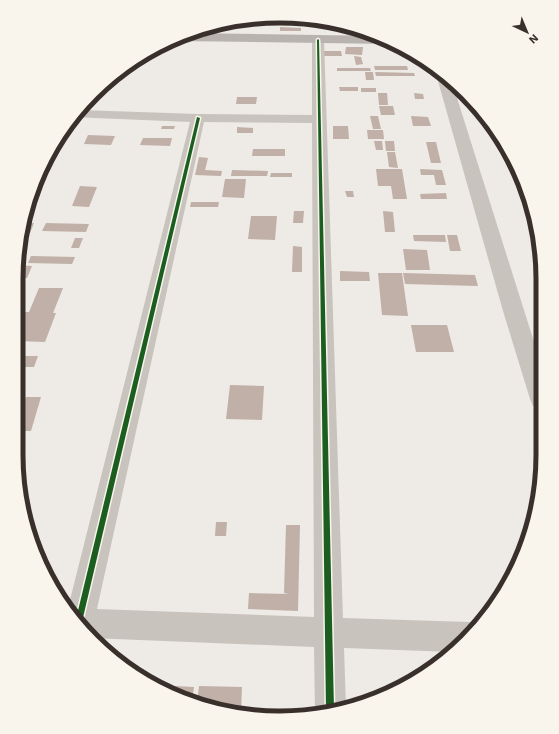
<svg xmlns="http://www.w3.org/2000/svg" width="559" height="734" viewBox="0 0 559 734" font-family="'Work Sans',sans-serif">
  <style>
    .building { fill: #c0b0a7 }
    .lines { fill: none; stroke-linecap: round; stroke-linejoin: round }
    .street { fill: #c8c3bd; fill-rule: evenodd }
    .secondary { fill: #b8b3ae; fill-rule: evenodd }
    .cycleway-casing { stroke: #f9f5ed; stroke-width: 3 }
    .cycleway { fill: #1b5e20; fill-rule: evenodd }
    .rim { fill: none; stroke: #39302b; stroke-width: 5 }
  </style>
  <rect width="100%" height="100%" fill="#eeeae5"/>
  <path class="building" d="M280,27L301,28V31H280Z
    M345,27H351L362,31H345Z
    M346,47H363L362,55L345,54Z
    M322,51H341L342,56H321Z
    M354,56L361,57L363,64L356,65Z
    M374,66H407L408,70H375Z
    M337,68H370L371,71H337Z
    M365,72H373L374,80H366Z
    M375,72L414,73L415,76H376Z
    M339,87H358V91H340Z
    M361,88H376V92H361Z
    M378,93H387L388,105H379Z
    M414,93L423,94L424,99H415Z
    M237,97H257L256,104H236Z
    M379,106H393L395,115H381Z
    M370,116H378L381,129H373Z
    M411,116L428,117L431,126H413Z
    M162,126H175L174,129H161Z
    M333,126H348L349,139H333Z
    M237,127L253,128V133H237Z
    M367,130H383L384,139H368Z
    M88,135L115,136L111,145L84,144Z
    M143,138H172L170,146L140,145Z
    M374,141H382L383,150H376Z
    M385,141H394L395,151H386Z
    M426,142H436L441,163H431Z
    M253,149H285V156H252Z
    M387,152H395L398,168L389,167Z
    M199,157L208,158L205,170L222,171L221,176L195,175Z
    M376,169H402L407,199H393L391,186H378Z
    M420,169L442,170L446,185H436L434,175H421Z
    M232,170L268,171L267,176H231Z
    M271,173H292V177H270Z
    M225,179H246L244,198L222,197Z
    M80,186L97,187L89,207L72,206Z
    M345,191H353L354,197H347Z
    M446,193L447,199H421L420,194Z
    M191,202H219L218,207H190Z
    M294,211H304L303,223H293Z
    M383,211L393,212L395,232H385Z
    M251,216H277L275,240L248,239Z
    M23,223H34L30,233H21Z
    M46,223L89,224L86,232L42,231Z
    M413,235H445L446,242L414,241Z
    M447,235H457L461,251H450Z
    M75,238H83L79,248H71Z
    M293,246L302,247V272H292Z
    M403,249L427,250L430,270H406Z
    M532,255H541V274H538Z
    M31,256L75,257L72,264L28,263Z
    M17,265L32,266L27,278H17Z
    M340,271L369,272L370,281H340Z
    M378,273H402L408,316L382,315Z
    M403,273L475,275L478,286L405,284Z
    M39,288H63L53,313H56L45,342L16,341V312H29Z
    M411,325H447L454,352H416Z
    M16,356H38L34,367H16Z
    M230,385L264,386L262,420L226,419Z
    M26,397H41L31,431H16Z
    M216,522H227L226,536H215Z
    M286,525H300L298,611L248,609L249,593L289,594L284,593Z
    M175,686L194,687L192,701L174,694Z
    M199,686L242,687L241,713L212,709L197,703Z"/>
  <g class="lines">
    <path class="street" d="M318,36L322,37L324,40L343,618L469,622L478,626L466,641L453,652L344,648L346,707L315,712L314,647L91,638L68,608L190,122L72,117L80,110L198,114L312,115V40L314,37ZM204,122L312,123L314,617L97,609Z
      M438,71L452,82L541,364V409L533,406L530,399L503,311L436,74Z"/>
    <path class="secondary" d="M187,33L381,36L392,43L388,44L177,41L173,39Z"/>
    <g class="cycleway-casing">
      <path id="cycleway" d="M318,39L319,40L334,709L326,710L317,40Z
        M197,117L200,118L82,622L81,625L76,619Z"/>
    </g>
    <use href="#cycleway" class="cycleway"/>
  </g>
  <path d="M0 0H559V734H0ZM279 23H280A256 256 0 0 1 536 279V455A256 256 0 0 1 280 711H279A256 256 0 0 1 23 455V279A256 256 0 0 1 279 23Z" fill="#f9f5ed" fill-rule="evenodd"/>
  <path class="rim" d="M279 23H280A256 256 0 0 1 536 279V455A256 256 0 0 1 280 711H279A256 256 0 0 1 23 455V279A256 256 0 0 1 279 23Z"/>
  <g transform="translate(527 32) rotate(136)" stroke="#f9f5ed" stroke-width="3" paint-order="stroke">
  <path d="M0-3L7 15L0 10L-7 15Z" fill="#39302b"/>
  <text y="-6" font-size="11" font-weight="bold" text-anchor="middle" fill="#39302b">N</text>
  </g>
</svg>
